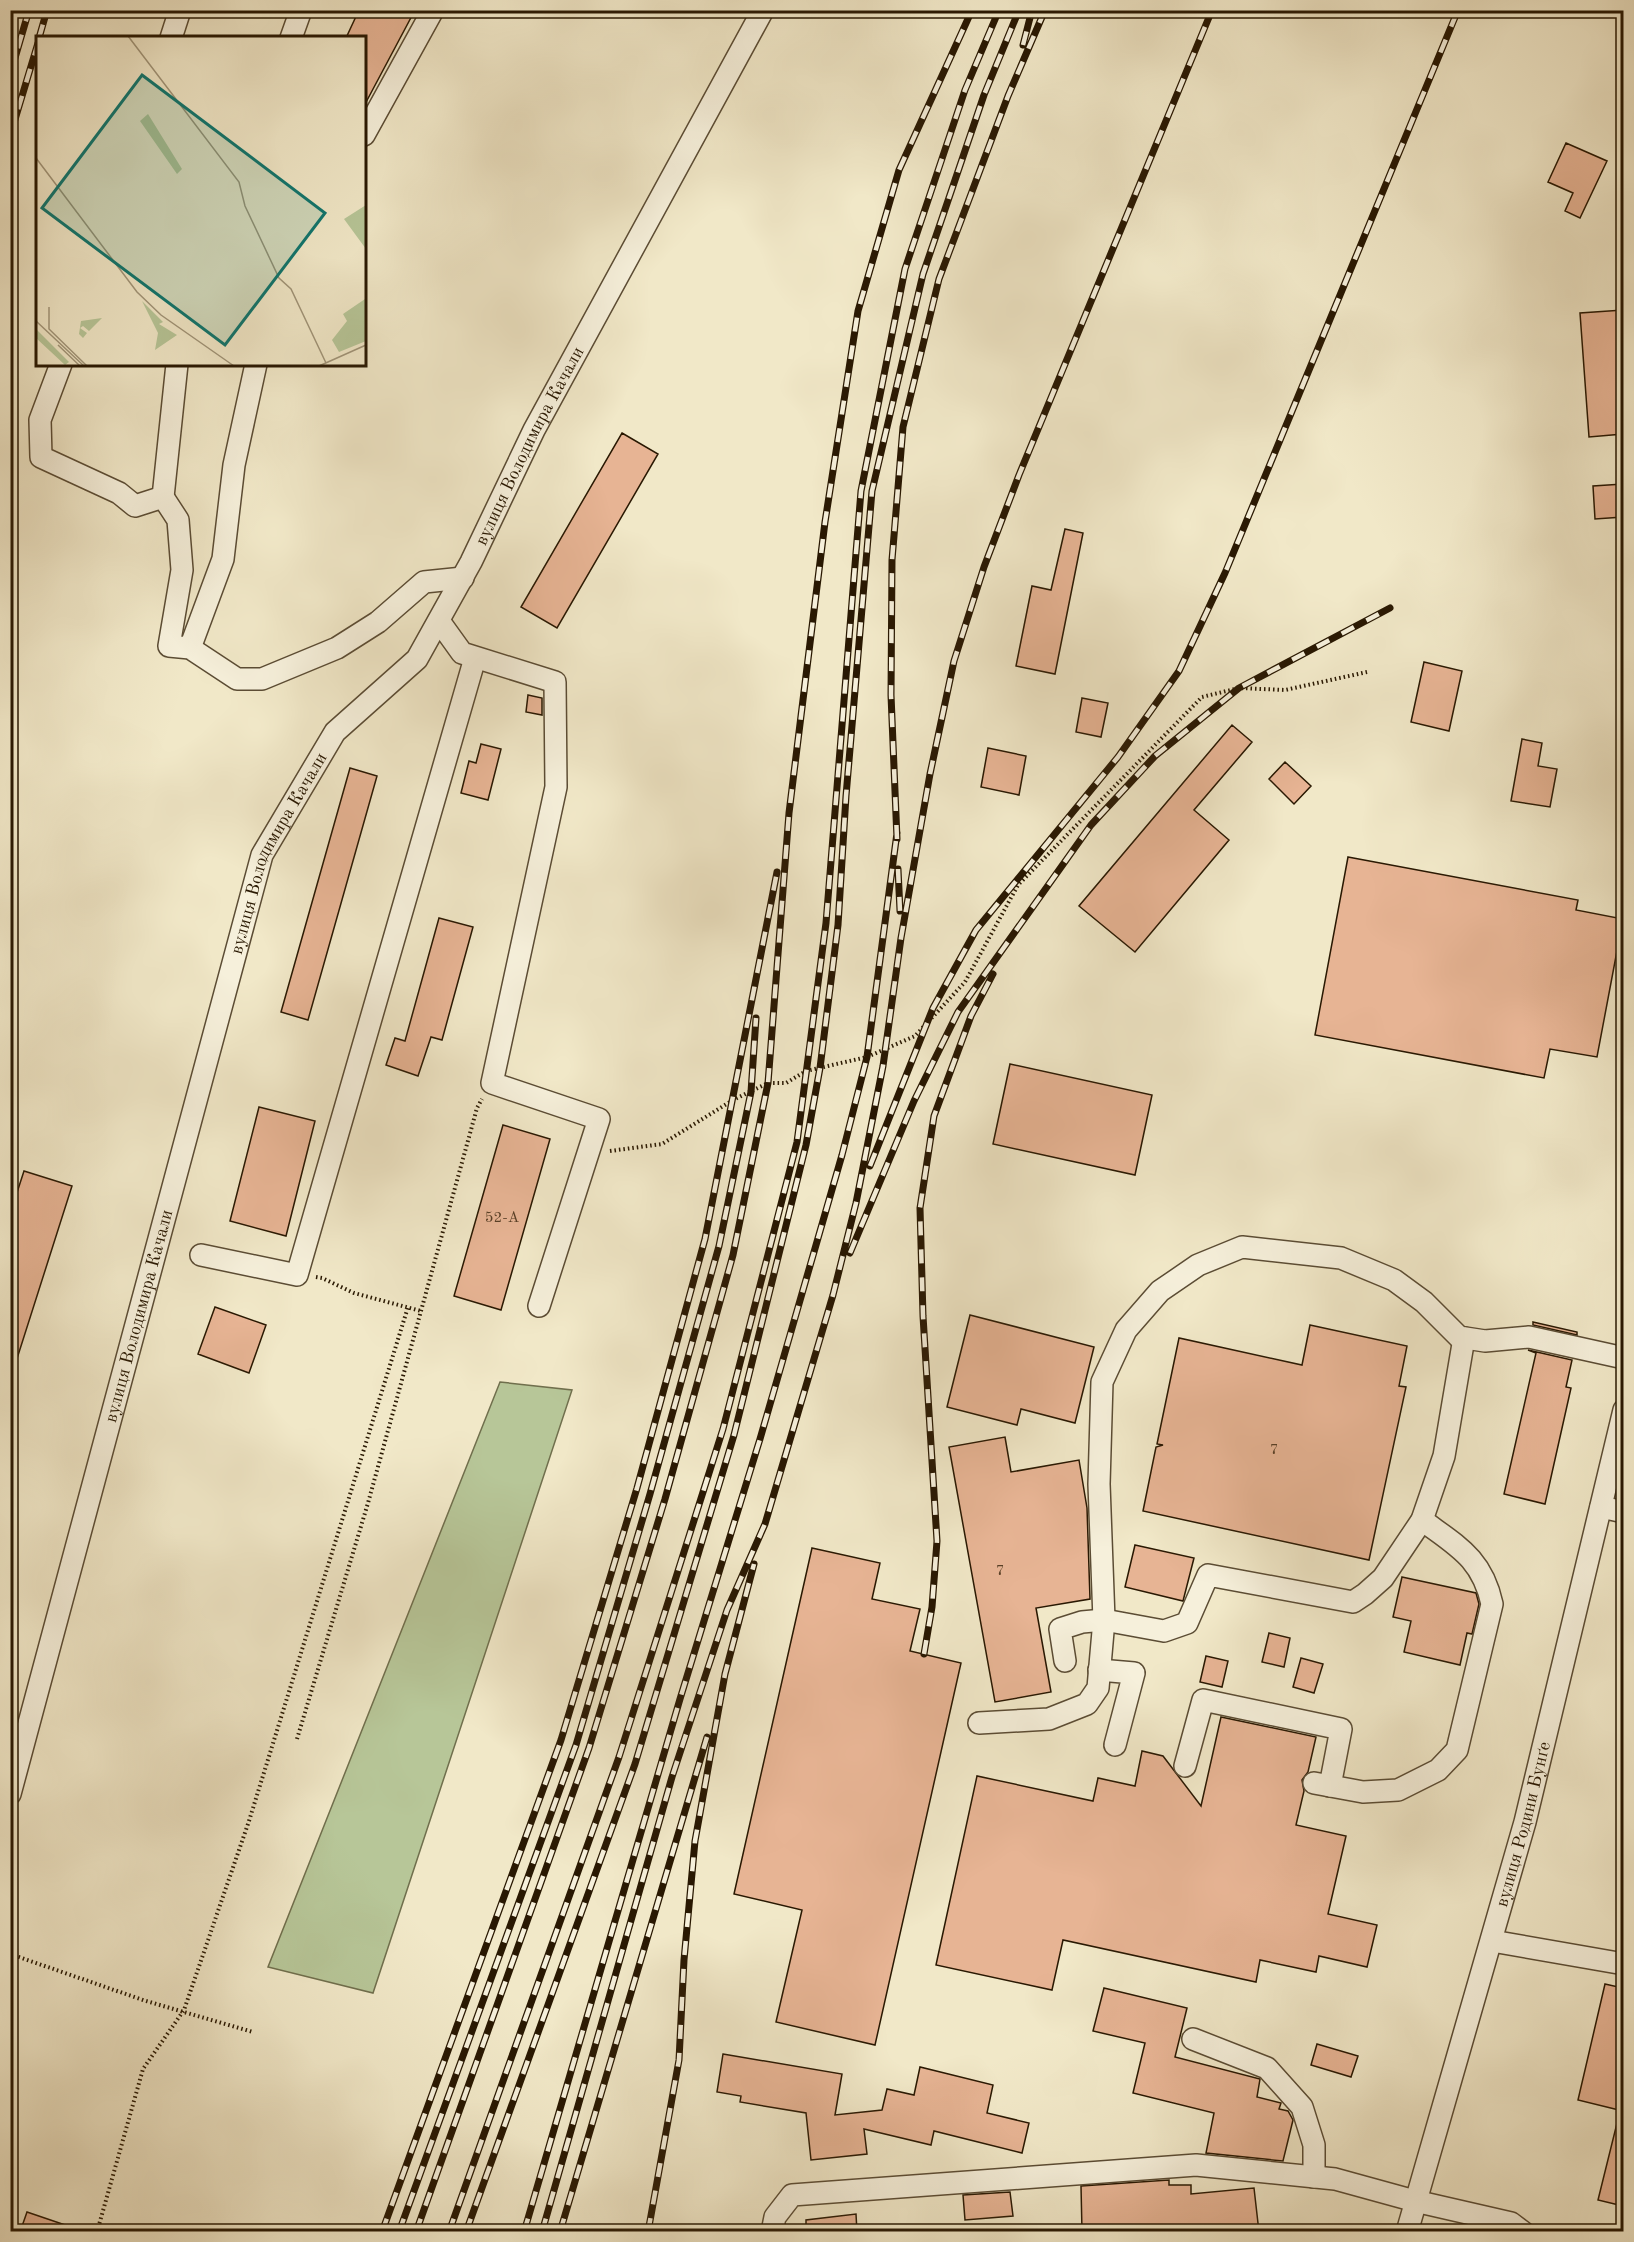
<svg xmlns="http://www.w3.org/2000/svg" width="1634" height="2242" viewBox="0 0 1634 2242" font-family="'Old Standard TT',serif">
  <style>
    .green { fill: #b7c698; stroke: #706f4d; stroke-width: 1.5 }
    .building { fill: #e7b494; stroke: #291802; stroke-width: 1.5 }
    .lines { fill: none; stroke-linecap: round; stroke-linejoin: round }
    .minor-casing { stroke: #5b4c34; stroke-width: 24 }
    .path { stroke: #291802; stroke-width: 4; stroke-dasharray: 1.5 3; stroke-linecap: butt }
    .minor { stroke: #f6f0db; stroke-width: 21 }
    .rail-casing { stroke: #291802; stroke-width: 7 }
    .rail { stroke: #f6f0db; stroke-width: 4.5; stroke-dasharray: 14; stroke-linecap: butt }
    .labels { text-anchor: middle; stroke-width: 4.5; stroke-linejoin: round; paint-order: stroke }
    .number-label { font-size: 15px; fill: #583f26 }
    .street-label { font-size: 18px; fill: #291802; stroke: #f6f0db }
    .inset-road { fill: none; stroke: #a19579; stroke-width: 1.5 }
    .view { fill: #0f766e; fill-opacity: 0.15; stroke: #0f766e; stroke-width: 3 }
    .inset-edge { fill: none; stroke: #291802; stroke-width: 3 }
  </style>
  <rect width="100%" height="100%" fill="#f1e8c8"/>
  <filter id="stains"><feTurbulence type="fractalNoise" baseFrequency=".00333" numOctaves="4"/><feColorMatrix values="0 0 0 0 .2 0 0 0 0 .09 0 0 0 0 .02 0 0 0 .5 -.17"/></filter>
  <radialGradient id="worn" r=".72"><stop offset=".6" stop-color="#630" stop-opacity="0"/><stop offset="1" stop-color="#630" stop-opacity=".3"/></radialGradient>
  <path class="green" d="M500,1382L572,1390L373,1993L268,1967Z"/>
  <path class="building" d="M359,10H415L364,106V38H346Z
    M1566,143L1607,161L1580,218L1565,211L1573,193L1548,182Z
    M1623,310V434L1589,437L1580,313Z
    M622,433L658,454L557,628L521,607Z
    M1623,484V517L1595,519L1593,486Z
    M1065,529L1083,533L1055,674L1016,666L1032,586L1051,590Z
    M1424,662L1462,671L1449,731L1411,722Z
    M528,695L542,698V715L526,712Z
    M1082,698L1108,703L1101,737L1076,732Z
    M1232,725L1252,742L1194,810L1229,840L1135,952L1079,906Z
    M1522,739L1542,743L1538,766L1557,769L1550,807L1511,801Z
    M481,744L501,749L488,800L461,793L469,761L476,763Z
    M988,748L1026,756L1019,795L981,787Z
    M1285,762L1311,786L1294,804L1269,779Z
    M350,768L377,776L308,1020L281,1012Z
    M1348,857L1578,900L1576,910L1623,919L1597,1057L1550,1049L1544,1078L1315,1035Z
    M439,918L473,927L442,1040L431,1037L418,1076L386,1065L395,1038L405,1041Z
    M1010,1064L1152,1095L1135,1175L993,1144Z
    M259,1107L315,1121L286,1236L230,1221Z
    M503,1125L550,1139L501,1310L454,1296Z
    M24,1171L72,1186L14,1368H10V1214Z
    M215,1307L266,1325L249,1373L198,1354Z
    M970,1315L1094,1347L1075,1423L1021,1409L1017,1425L947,1407Z
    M1533,1322L1577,1332V1335L1533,1325Z
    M1310,1325L1407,1346L1399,1386L1406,1387L1369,1560L1143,1511L1156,1447L1163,1445L1157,1444L1179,1338L1302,1365Z
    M1528,1350L1572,1360L1566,1387L1571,1388L1545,1504L1504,1494L1536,1353Z
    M1005,1437L1011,1472L1079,1460L1087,1508L1090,1599L1036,1608L1051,1692L995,1702L949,1447Z
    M1135,1545L1194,1558L1183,1601L1125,1587Z
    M812,1548L880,1563L872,1599L920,1609L910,1651L961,1663L875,2045L776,2022L802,1910L734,1894Z
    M1402,1577L1476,1593L1479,1604L1472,1634L1467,1633L1460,1665L1404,1652L1411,1621L1393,1617Z
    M1269,1633L1290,1638L1284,1667L1262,1662Z
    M1206,1656L1228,1661L1222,1687L1200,1682Z
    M1301,1658L1323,1664L1314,1693L1293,1687Z
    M1221,1717L1316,1737L1308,1772L1302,1780L1304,1791L1296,1825L1346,1836L1328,1914L1377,1925L1367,1967L1319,1956L1316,1972L1260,1960L1256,1982L1063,1940L1052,1990L936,1965L977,1776L1093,1801L1098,1778L1135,1786L1142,1751L1163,1756L1201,1806Z
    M1605,1984L1623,1988V2111L1578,2100Z
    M1104,1988L1187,2008L1175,2057L1260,2079L1257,2097L1281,2103L1279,2109L1288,2111L1293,2120L1283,2161L1206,2153L1214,2113L1133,2093L1145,2043L1093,2031Z
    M1317,2044L1358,2056L1351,2077L1311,2065Z
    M723,2054L842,2074L835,2115L882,2110L887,2089L914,2095L920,2067L993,2085L987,2113L1029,2123L1022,2153L934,2131L931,2145L864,2129L867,2154L811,2160L806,2113L740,2102L741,2096L717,2092Z
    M1617,2123L1623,2124V2206L1598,2200Z
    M1169,2180V2185H1191V2194L1254,2188L1259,2232H1082L1081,2186Z
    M1010,2192L1013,2216L965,2220L963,2195Z
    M27,2212L77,2229L76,2232H20Z
    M856,2214L857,2232H806V2220Z"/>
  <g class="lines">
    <g class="minor-casing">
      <g id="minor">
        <path d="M171,38L180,10"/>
        <path d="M291,38L301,10"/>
        <path d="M364,135L433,10"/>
        <path d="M61,364L40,420L41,457L119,493L135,506L163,497L178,520L182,570L169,646L190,648L237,679H262L337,648L378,622L424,582L463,578"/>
        <path d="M163,497L177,364"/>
        <path d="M439,621L462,653L555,682L556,787L492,1083L599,1119L539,1306"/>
        <path d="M190,648L223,559L234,465L256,364"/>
        <path d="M201,1255L297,1275L475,658"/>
        <path d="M1601,1507L1624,1512"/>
        <path d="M1065,1661L1060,1629L1082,1622L1104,1620L1164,1631L1187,1623L1208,1575L1353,1602L1365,1594L1383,1578L1422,1520L1444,1456L1464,1338"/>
        <path d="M1099,1670L1134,1673L1115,1745"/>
        <path d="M979,1723L1049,1719L1087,1704L1098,1688L1104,1620L1099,1484L1102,1382L1126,1330L1160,1291L1198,1265L1242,1247L1341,1258L1394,1280L1424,1302L1459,1337L1485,1341L1529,1337L1624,1358"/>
        <path d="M1185,1766L1203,1700L1341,1729L1330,1786"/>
        <path d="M1314,1783L1363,1792L1398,1790L1438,1770L1457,1750L1492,1604C1482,1558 1457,1546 1422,1520"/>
        <path id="s1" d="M10,1794L262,855L335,732L417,659L471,562L534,430L763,10"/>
        <path d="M1492,1941L1624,1964"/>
        <path d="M1193,2039L1267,2068L1302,2107L1314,2145V2177"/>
        <path d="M772,2232L775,2217L792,2195L1196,2165L1335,2179L1415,2201L1511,2223L1523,2232"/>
        <path id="s2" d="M1407,2232L1525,1822L1624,1410"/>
      </g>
    </g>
    <path class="path" d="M610,1151L662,1144L733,1100L768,1083H786L806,1071L867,1057L915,1036L965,982L1018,885L1202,697L1239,688L1285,690L1367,672
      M316,1277L322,1278L354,1293L421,1311
      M297,1739L368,1503L477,1108L482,1099
      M10,1954L146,2001L253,2032
      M97,2232L143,2069L184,2010L249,1821L408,1307"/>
    <use href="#minor" class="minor"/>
    <g class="rail-casing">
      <path id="rail" d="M39,38L47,10
        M1023,45L1032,10
        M10,75L29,10
        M10,136L38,43
        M897,839L891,695L892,560L903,427L939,279L1008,96L1045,10
        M898,869L900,911
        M870,1166L933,1008L976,930L1118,757L1179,671L1225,573L1458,10
        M850,1253L914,1101L958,1012L1091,825L1155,756L1239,688L1390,608
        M924,1654L932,1607L937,1541L923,1316L920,1208L934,1116L971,1016L993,974
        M382,2232L561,1740L637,1488L705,1239L777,872
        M399,2232L576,1745L650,1494L719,1246L751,1092L756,1018
        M416,2232L589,1748L665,1499L733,1255L768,1083L789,813L825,522L858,311L899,170L972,10
        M449,2232L619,1757L723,1429L797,1142L826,923L861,491L905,269L965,90L999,10
        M466,2232L635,1764L734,1435L806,1145L820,1068L838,925L846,796L872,491L923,274L984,95L1019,10
        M524,2232L680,1699L760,1439L842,1155L867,1057L897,833
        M542,2232L672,1777L727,1610L765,1524L833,1295L856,1203L883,1066L901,938L930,774L954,661L984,567L1019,475L1212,10
        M560,2232L707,1737
        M648,2232L679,2060L684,1960L695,1841L725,1674L754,1564"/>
    </g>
    <use href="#rail" class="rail"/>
  </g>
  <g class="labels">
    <g class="number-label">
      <text x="502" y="1222">52-А</text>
      <text x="1274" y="1454">7</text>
      <text x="1000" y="1575">7</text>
    </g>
    <g class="street-label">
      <text dy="6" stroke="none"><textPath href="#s1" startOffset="1466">вулиця Володимира Качали</textPath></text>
      <text dy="6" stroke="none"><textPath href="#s1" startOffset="980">вулиця Володимира Качали</textPath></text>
      <text dy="6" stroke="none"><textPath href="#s1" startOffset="495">вулиця Володимира Качали</textPath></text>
      <text dy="6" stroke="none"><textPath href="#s2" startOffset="424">вулиця Родини Бунґе</textPath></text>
    </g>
  </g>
  <g transform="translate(36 36)">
    <rect width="330" height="330" fill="#f1e8c8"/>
    <path d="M112,78L146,133L141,138L104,85ZM330,169V213L308,183ZM330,258V305L303,316L296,304L311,285L307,278L329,263ZM106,265L127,286L123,288L141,299L119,314L122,297ZM66,282L53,295L47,290L44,292L51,297L47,302L43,298L45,285ZM0,293L33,326L29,329L0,302Z" fill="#b7c698"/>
    <path class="inset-road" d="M92,0L203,146L209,170L243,242L255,253L290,327M0,122L101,256L125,279L198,330M13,271V293L51,330M0,285L48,330M22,309L44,330M283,330L330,309"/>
    <path class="view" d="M106,39L289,177L189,309L6,172Z"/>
    <rect width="330" height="330" class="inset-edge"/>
  </g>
  <rect width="1634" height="2242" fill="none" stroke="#f1e8c8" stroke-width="36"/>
  <rect x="12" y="12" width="1610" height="2218" fill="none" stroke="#291802" stroke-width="3"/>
  <rect x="18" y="18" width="1598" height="2206" fill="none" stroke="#291802" stroke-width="1.5"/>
  <rect width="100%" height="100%" filter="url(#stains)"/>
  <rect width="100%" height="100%" fill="url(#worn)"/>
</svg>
